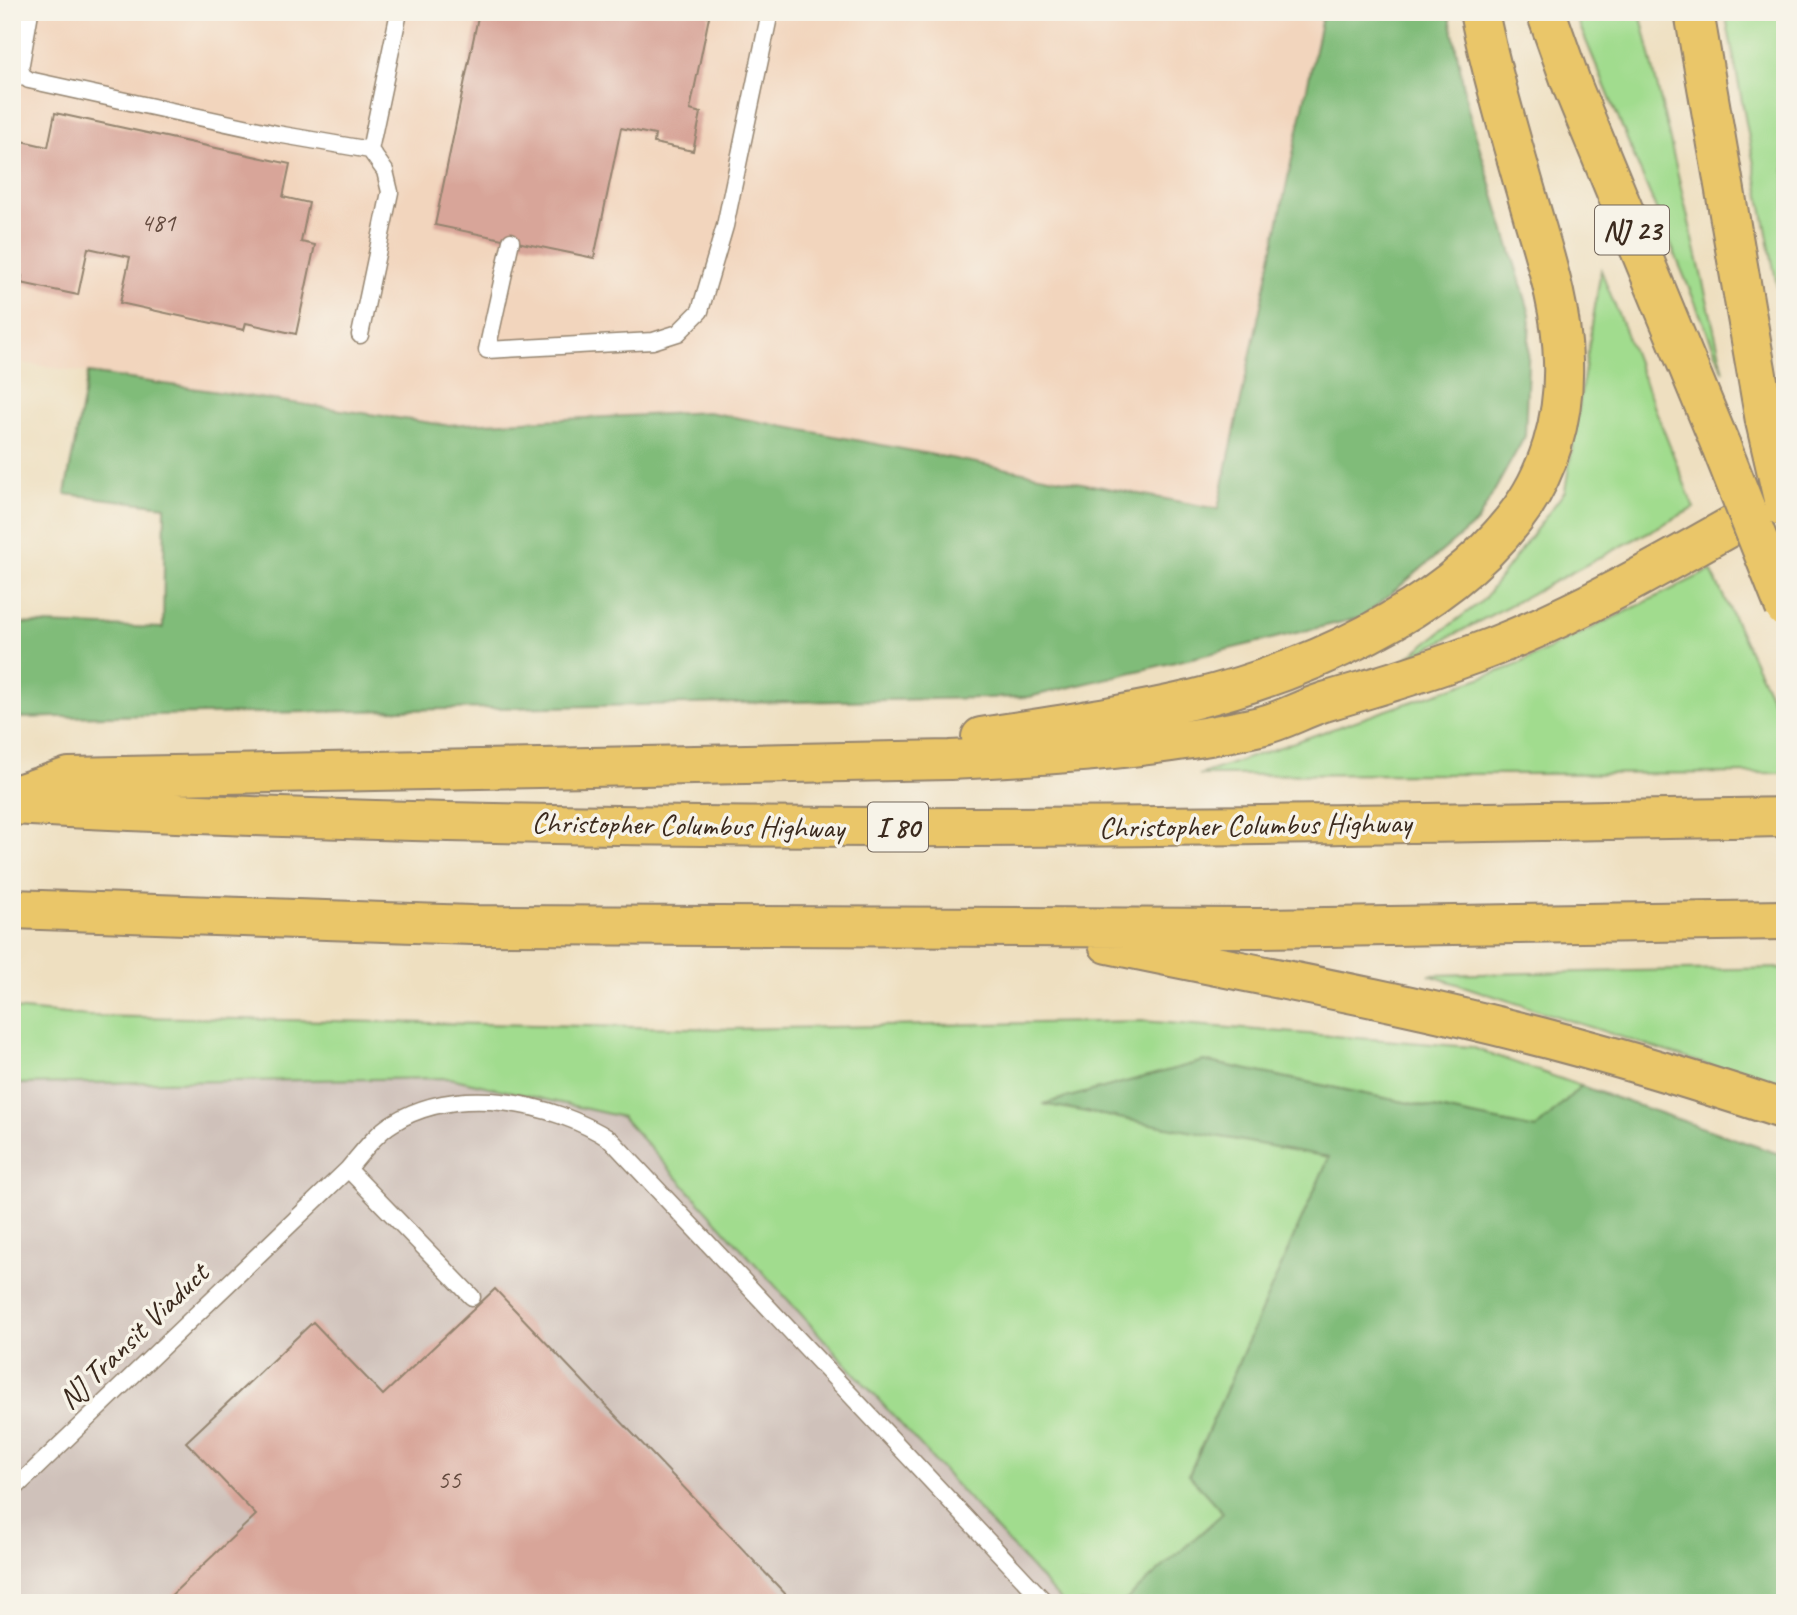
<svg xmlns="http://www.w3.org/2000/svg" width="1797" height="1615" viewBox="0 0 1797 1615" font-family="Caveat,sans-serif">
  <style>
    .built { fill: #f2d5bd }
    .industrial { fill: #cfc1ba }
    .green { fill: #a1dc8e; stroke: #6e8356; stroke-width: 2 }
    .forest { fill: #80bc79; stroke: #5e734c; stroke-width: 2 }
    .building { fill: #d8a599 }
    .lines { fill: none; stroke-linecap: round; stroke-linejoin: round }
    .lane-casing { stroke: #94846f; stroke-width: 19 }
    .highway-casing { stroke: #94846f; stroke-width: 42 }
    .lane { stroke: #fff; stroke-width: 16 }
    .highway { stroke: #eac669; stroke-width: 38 }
    .highway-bridge-casing { stroke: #94846f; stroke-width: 42; stroke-linecap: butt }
    .highway-bridge { stroke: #eac669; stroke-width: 38 }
    .labels { text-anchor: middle; stroke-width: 7; stroke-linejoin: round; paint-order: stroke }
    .number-label { font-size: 26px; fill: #62493d }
    .shield { fill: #f7f3e8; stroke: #73665b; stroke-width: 2 }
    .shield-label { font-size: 28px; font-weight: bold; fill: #3b2a1e }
    .street-label { font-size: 30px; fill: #3b2a1e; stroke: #f7f3e8 }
  </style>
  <rect width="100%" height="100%" fill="#f7f3e8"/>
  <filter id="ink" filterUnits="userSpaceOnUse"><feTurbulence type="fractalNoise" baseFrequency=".0143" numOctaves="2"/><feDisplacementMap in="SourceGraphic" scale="14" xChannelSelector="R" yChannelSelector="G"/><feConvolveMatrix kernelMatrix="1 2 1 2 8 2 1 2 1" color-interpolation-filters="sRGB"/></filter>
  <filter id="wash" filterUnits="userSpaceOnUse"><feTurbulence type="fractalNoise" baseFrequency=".00686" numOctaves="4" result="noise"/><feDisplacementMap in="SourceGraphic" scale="28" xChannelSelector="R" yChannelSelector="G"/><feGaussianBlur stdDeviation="1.57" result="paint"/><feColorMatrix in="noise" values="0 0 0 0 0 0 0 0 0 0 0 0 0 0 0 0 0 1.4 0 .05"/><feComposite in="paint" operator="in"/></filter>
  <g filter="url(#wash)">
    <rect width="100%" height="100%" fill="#eedfc0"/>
    <path class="built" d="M12,12H1323L1218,509L708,412L445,425L28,364L12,359Z"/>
    <path class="industrial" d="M450,1078L622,1117L1063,1603H12V1084Z"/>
    <path class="green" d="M1574,12H1640L1724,372Z
      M1725,12H1785V328Z
      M1601,270L1694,508L1400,663L1483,600L1565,491Z
      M1711,570L1785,727V773L1199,775L1512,667Z
      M1785,968V1090L1429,975Z
      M12,1009L89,1016L731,1029L1142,1021L1471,1047L1581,1086L1536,1129L1204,1061L1045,1104L1330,1157L1189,1474L1224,1513L1123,1603H1063L622,1117L450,1078L12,1084Z"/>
    <path class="forest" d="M1323,12H1449L1468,109L1530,314L1525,436L1477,522L1363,617L1029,697L12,718V623L163,628L165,506L65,494L88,373L445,425L708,412L1218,509Z
      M1204,1061L1536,1129L1581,1086L1785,1156V1603H1123L1223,1513L1189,1475L1329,1157L1043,1104Z"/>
    <g id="blocks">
      <path class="building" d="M479,12H710L690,110L701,113L693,151L654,143L655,135L621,128L594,258L435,225Z
        M55,113L290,164L283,197L309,203L301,242L315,245L296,334L246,323L244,330L120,303L130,257L88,248L78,295L21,283L22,276L12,274V179H14L22,141L48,147Z
        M495,1289L794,1603H163L256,1515L186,1442L313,1322L383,1395Z"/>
    </g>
  </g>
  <g filter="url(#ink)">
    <use href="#blocks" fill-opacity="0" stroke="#94846f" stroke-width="2"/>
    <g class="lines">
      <g class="lane-casing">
        <path id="lane" d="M30,12L20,69L23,76L29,80L277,134L370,150
          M511,241L487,350L653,341L678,333L700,311L725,226L770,12
          M360,335L390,192L385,171L370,150L399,12
          M348,1169C361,1154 376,1133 393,1123C457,1084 551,1101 611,1140L1046,1603
          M12,1491L348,1169L472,1297"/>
      </g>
      <g class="highway-casing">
        <path id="highway" d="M1546,12L1573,88L1721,446
          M1694,12L1765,421
          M981,737C1051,726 1122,716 1191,700C1304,672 1441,613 1514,519C1549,475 1565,417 1563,361C1562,310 1546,261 1532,213C1513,146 1493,80 1479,12
          M12,796L69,777L950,760C1054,755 1158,749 1260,726C1282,721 1302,709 1324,702C1382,685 1439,668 1495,646C1593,607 1685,552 1777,500
          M12,805C602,838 1194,827 1785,817
          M12,909L472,925L1256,928L1785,920
          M1108,944C1241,972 1376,996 1509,1029C1602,1052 1694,1080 1785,1110"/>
      </g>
      <use href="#lane" class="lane"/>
      <use href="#highway" class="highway"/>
      <g class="highway-bridge-casing">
        <path id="highway-bridge" d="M1765,421L1785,508
          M1721,446L1785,608"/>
      </g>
      <use href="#highway-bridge" class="highway-bridge"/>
    </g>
  </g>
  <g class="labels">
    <g class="number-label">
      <text x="158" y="231">481</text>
      <text x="449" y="1488">55</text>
    </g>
    <g class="shield">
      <rect x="1595" y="205.5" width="74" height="49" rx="5"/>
      <rect x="868" y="802.5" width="60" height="49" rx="5"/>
    </g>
    <g class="shield-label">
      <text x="1632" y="240">NJ 23</text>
      <text x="898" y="837">I 80</text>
    </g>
    <g class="street-label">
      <text transform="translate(688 825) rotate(1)" y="10">Christopher Columbus Highway</text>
      <text transform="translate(1255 825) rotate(-1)" y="10">Christopher Columbus Highway</text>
      <text transform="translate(133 1336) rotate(-44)" y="10">NJ Transit Viaduct</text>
    </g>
  </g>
  <rect width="1797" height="1615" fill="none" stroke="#f7f3e8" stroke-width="42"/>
</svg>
